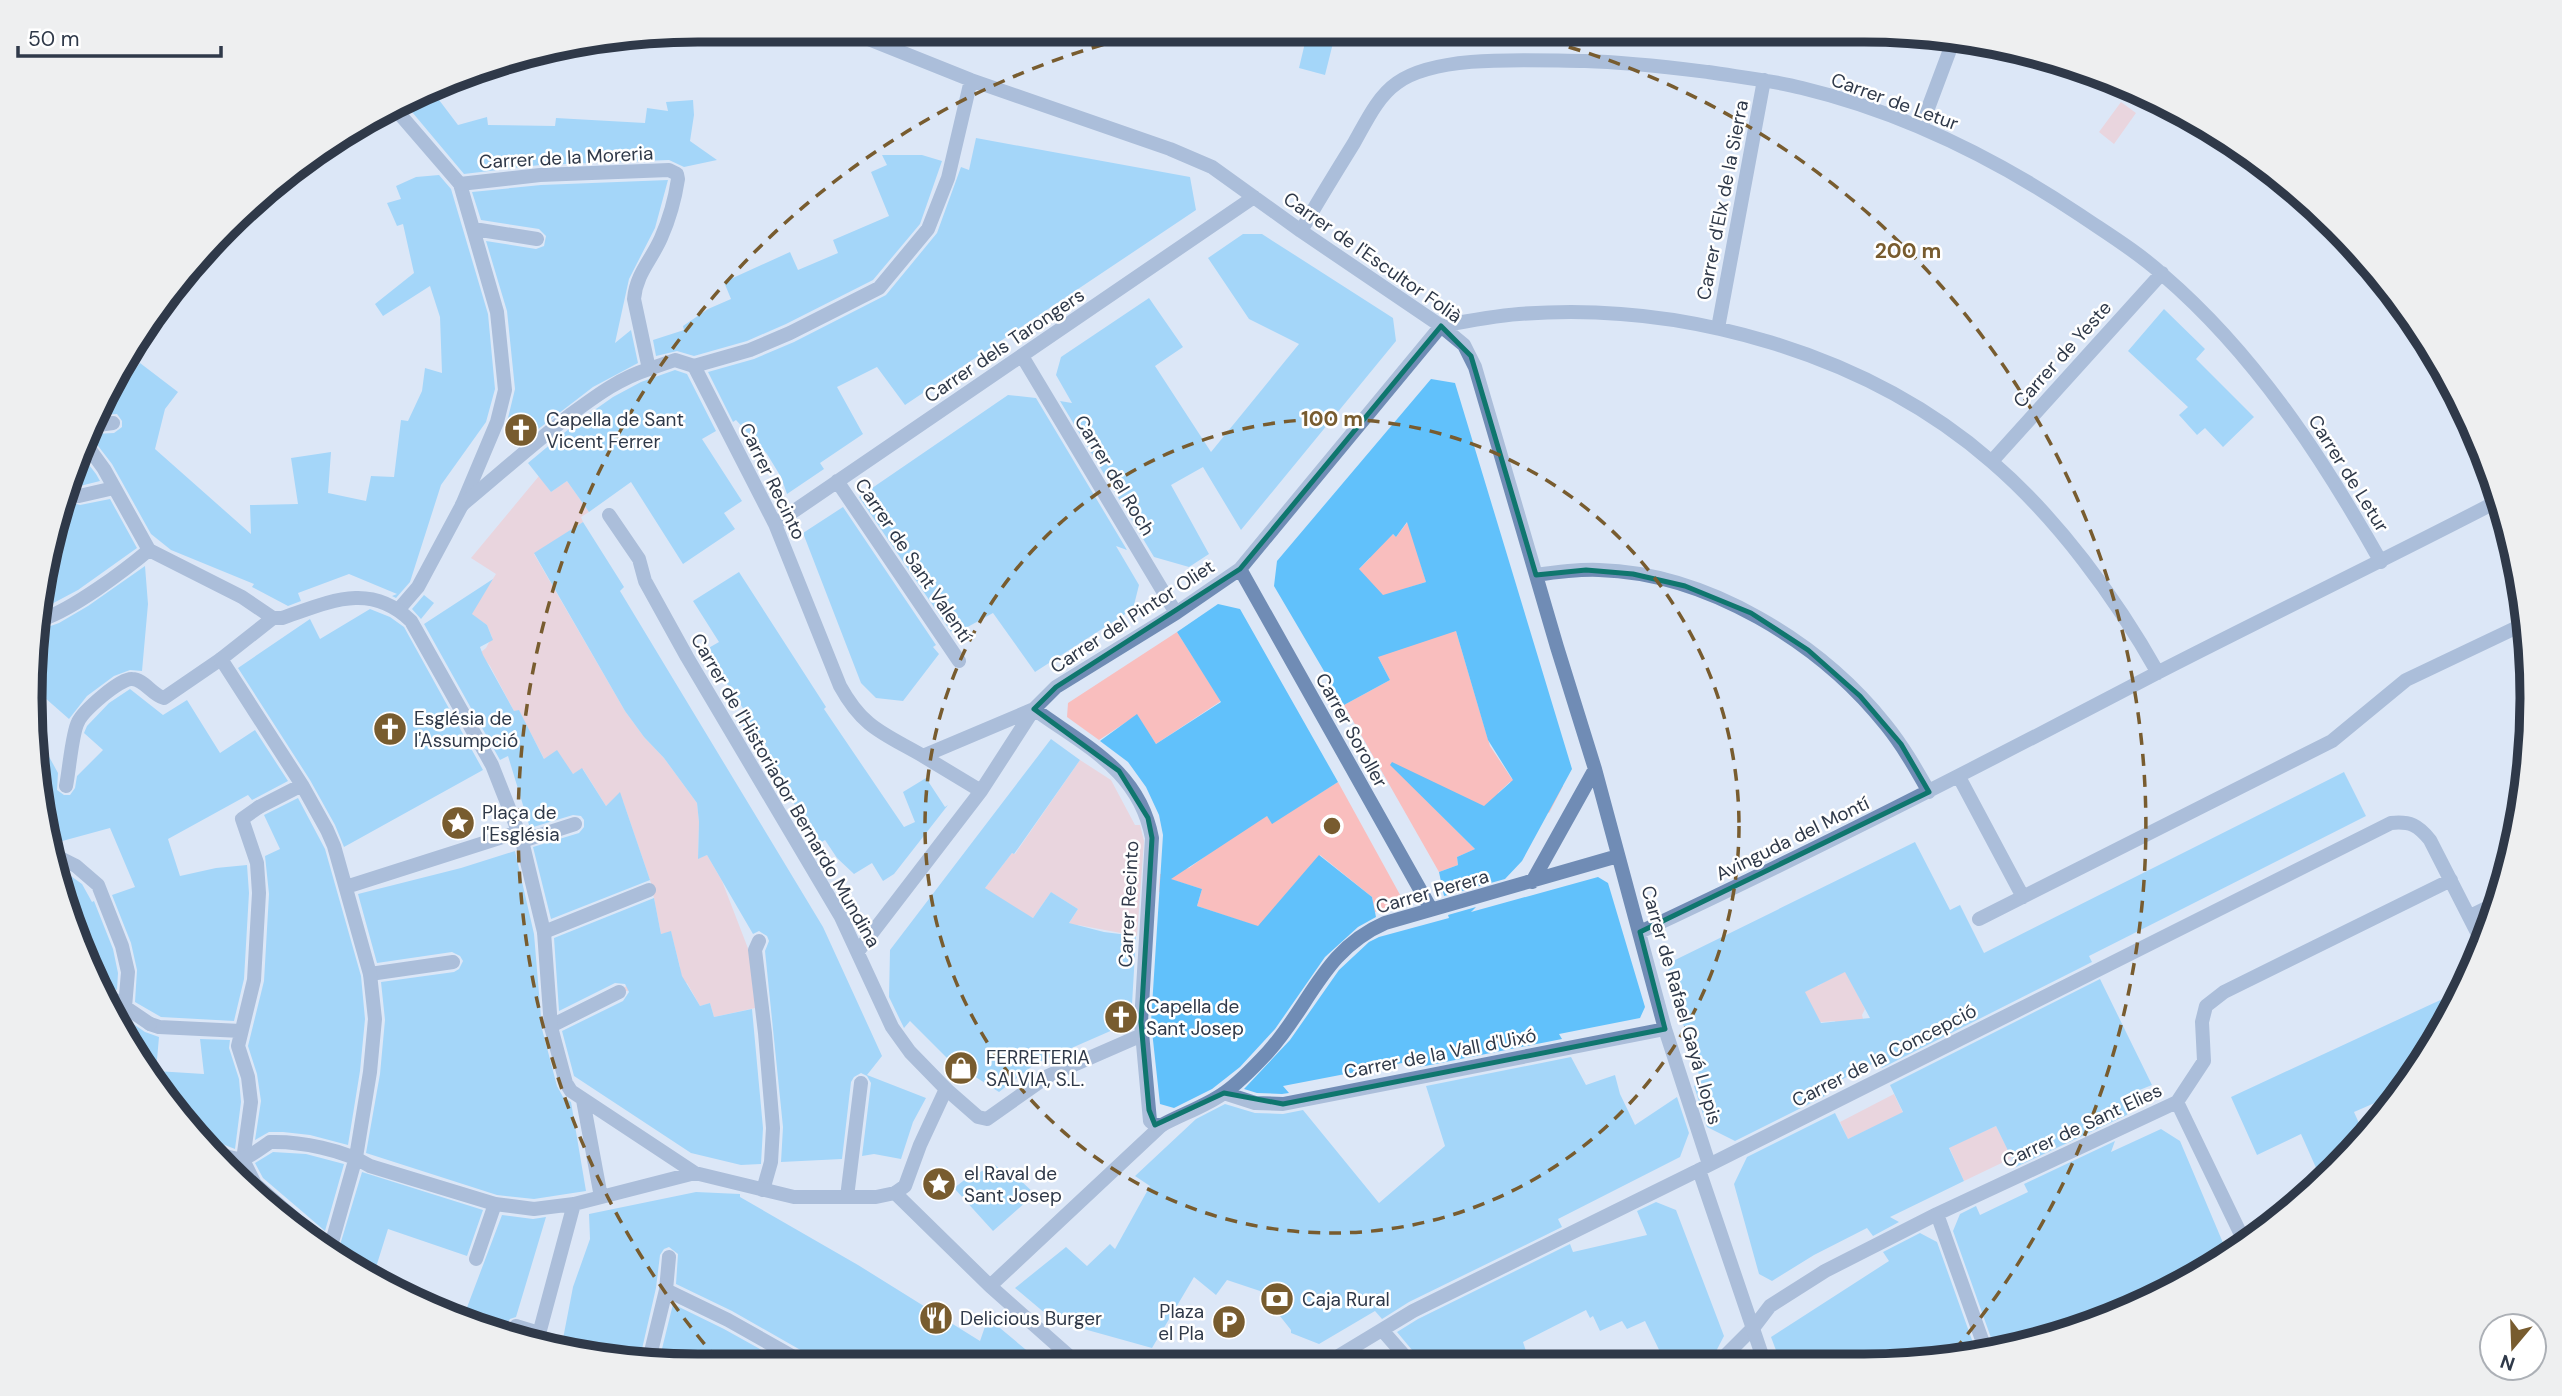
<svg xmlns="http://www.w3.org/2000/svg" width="2562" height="1396" viewBox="0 0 2562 1396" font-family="'DM Sans',sans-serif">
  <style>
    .green { fill: #f9bebe }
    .building { fill: #61c1fb; fill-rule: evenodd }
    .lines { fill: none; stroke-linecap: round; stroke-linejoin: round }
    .pedestrian { stroke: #708cb5; stroke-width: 14 }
    .minor { stroke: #708cb5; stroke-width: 14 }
    .marked { fill: none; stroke: #0f766e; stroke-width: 5; stroke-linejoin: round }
    .ring { fill: none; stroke: #785c2f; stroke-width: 3.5; stroke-dasharray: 12 9 }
    .labels { text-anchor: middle; stroke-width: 5; stroke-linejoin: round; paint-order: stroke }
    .street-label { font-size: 19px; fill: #2f3949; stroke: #fff }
    .poi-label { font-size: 19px; fill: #2f3949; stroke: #fff; text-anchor: start }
    .rim { fill: none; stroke: #2f3949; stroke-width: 9 }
    .centre { fill: #785c2f; stroke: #fff; stroke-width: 3.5 }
    .ring-label { font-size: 21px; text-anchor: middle; font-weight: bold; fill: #785c2f; stroke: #fff; stroke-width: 5; stroke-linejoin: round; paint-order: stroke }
  </style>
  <rect width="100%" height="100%" fill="#dce7f7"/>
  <path class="green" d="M2121,102L2136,113L2114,144L2099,132Z
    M539,476L551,492L567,481L589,512L581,517L583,522L534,554L625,711L644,737L664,758L697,803L699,822L698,858L707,855L722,881L749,951L755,1008L714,1017L710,1003L700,1006L687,983L678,985L675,977L620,993L619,989L680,967L671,932L661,934L651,883L623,801L617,796L606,806L583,769L573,774L547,764L519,711H514L490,666L480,653L486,648L492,637L487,625L471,614L496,574L471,558Z
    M1424,487L1418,555L1426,582L1407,588L1456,631L1490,746L1512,779L1532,760L1563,786L1549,813L1510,782L1498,793L1506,817L1415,789L1475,849L1457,857L1458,865L1439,872L1344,705L1390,680L1377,655L1359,569L1370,558L1340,489L1396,537L1413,515Z
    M1177,632L1221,701L1156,744L1137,715L1099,740L1067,717L1068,703Z
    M1080,760L1111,780L1135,825H1140L1144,841L1137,936L1078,925L1048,984L1036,976L1078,909L1051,892L1033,918L978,897L1012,853L1015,854Z
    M1338,782L1404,902L1375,912L1372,897L1320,855L1259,927L1197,906L1202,889L1176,881L1170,896L1159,892L1160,874L1189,868L1265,813L1272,823Z
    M1835,951L1865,1009L1862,1015L1863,1019L1840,1032L1835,1021L1797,1024L1794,972L1818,986L1824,982Z
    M1894,1094L1903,1113L1848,1139L1840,1122Z
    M1996,1126L2012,1158L1964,1181L1949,1147Z"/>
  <path class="building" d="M1308,30L1336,31L1325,75L1299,68Z
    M433,92L458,125L487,117L488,125L555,126L556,118L645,123L647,108L668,111L666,102L693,100L694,115L690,141L717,160L684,167L669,160L540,165L464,174L407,106Z
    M976,138L1190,177L1196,210L905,405L877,367L837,387L863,434L820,463L824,469L787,494L781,477L767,454L736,420L733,422L708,372L754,359L794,342L886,295L937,233L961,167L969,170Z
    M882,155H922L942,161L920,224L873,280L786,324L747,341L694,356L677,351L656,356L653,340L684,330L683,326L708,309L731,299L724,282L790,252L798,270L838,253L833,240L889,216L871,172L887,165Z
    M439,175L451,189L488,314L495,389L486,422L441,485L410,582L396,598L392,596L397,594L349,574L298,593L301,601L288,606L252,587L254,584L171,550L151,534L112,464L92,438L94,434L114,433L122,427V421L117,414L103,415L109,400L115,402L121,387L140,363L178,392L165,409L155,449L251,534L250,505L298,504L291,458L331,452L328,493L366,501L371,476L394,477L401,420L408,421L422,391L425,368L442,373L440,317L430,286L383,316L375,304L414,273L403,224L397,226L387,203L401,199L396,186L416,177Z
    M668,180L655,228L629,279L615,343L631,330L638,363L593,387L524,440L516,437L507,422L515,389L507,311L486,241L536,249L544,246L546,236L539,229L481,220L472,192L541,185Z
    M1243,234H1262L1393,318L1396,341L1241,530L1203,467L1171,485L1209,554L1189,567L1154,557L1060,401L1072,403L1056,375L1061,357L1149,298L1183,347L1155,366L1211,452L1299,344L1249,319L1208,258Z
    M2164,309L2205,349L2196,359L2254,417L2223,447L2205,428L2197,435L2179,415L2188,407L2128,351Z
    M675,370L687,374L716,431L702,439L742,501L724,513L735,529L683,564L631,482L589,512L567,481L551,492L528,463L576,423L613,397L641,382Z
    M1431,379L1455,383L1572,769L1522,861L1505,879L1444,896L1439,872L1458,865L1457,857L1475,849L1390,765L1392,762L1484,806L1513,780L1488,740L1456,631L1378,657L1390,680L1344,705L1274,586L1277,561ZM1407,522L1426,582L1383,595L1359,569L1393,534L1396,537Z
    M1008,395L1036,398L1127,550L1116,546L1139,585L1133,609L1035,672L993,613L953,635L859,497Z
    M83,457L96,474L100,481L80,486L72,482Z
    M110,499L137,548L78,590L44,608L52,525L64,500L80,505Z
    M843,507L936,645L933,647L939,654L903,701L876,698L861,683L803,533Z
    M583,522L624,587L620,591L823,927L882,1056L867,1075L926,1098L913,1122L901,1159L874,1154L862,1156L871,1083L867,1076L861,1073L854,1077L851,1082L842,1159L781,1162L783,1127L765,951L769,941L767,936L759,931L753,934L707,855L698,859L699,822L697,803L664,758L644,737L625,711L534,553Z
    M145,566L148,604L142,671L130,670L114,676L87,696L69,719L36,690L42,629L59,623L88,606Z
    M739,572L826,707L824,709L904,827L915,822L903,792L926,778L945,807L948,805L894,874L883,881L872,863L854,874L837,858L825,840L820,843L738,718L746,713L705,650L719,642L693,601Z
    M493,579L472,614L487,625L493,640L480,647L483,655L514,711L519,710L544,759L557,750L573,774L582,768L606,806L620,792L650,880L551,919L533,847L579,833L584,827V820L581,816L573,815L530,828L508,756L500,760L424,624Z
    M424,595L434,603L421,619L412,609Z
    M1218,604L1240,609L1338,782L1272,824L1267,816L1171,879L1202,889L1197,906L1258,926L1319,855L1372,897L1376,917L1358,927L1325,957L1275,1029L1240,1067L1212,1089L1174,1108L1160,1104L1151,1022L1163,835L1159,815L1146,787L1128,762L1100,741L1137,714L1156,744L1221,702L1177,632Z
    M370,609L390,617L404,627L483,770L344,847L335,825L310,780L238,668L310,619L320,639Z
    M130,689L163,715L187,700L220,753L255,730L288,781L252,800L248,795L168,839L180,876L216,868L247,865L249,893L244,979L234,1021L161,1017L135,1002L137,970L131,943L112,895L135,887L110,828L55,843L31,742L32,732L35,731L58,773L57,790L64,795H70L75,788L77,776L103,750L84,733L87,726L109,703Z
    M1051,739L1080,760L1014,854L1012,853L985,888L1033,918L1051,892L1078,909L1069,923L1104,932L1136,936L1131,1022L1035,1064L999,1092L949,1060L910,1021L904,1028L889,997L890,950Z
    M2344,772L2366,816L2089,956L2092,962L1882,1068L1878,1061L1858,1071L1824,1089L1827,1095L1735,1141L1707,1127L1694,1086L1701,1081L1667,973L1673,961L1915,842L1950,910L1960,905L1984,953ZM1845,972L1870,1018L1821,1023L1805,992Z
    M298,798L325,849L361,976L365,1019L360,1071L348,1145L310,1135L283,1132H269L255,1140L261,1101L257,1074L248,1046L264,981L269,894L265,856L280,849L264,815Z
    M515,851L534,934L542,1029L557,1086L563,1097L571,1102L586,1191L534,1199L497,1195L366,1153L380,1074L385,1020L381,982L454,972L459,969L463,961L460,956L452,952L377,963L358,894L461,868Z
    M61,869L82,884L92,902L94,901L113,949L118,973L117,990L107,985L101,986L81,954Z
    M1598,877L1608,883L1645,1007L1640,1018L1559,1034L1562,1039L1420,1067L1418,1060L1283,1086L1289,1093L1282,1094L1257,1093L1244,1089L1290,1040L1339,970L1369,942L1379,937L1449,918L1448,915L1476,907L1471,912Z
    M654,898L661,934L671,931L682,976L700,1006L710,1003L714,1017L752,1009L763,1128L761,1164L741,1165L691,1153L574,1076L562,1031L623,1001L629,992L625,984L615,983L559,1011L554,938Z
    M2100,979L2152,1085L2137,1091L2127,1115L2016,1167L1996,1126L1949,1148L1964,1181L1890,1217L1899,1222L1873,1236L1867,1228L1814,1255L1772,1281L1759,1274L1734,1184L1747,1157L1835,1113L1848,1139L1903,1112L1890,1085Z
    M2462,990L2443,1032L2400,1092L2354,1112L2366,1139L2321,1179L2301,1134L2257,1155L2231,1097Z
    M129,1021L145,1032L159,1037L156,1071L204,1074L200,1039L230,1040L229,1048L239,1079L241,1102L235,1149L212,1140H207L201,1143L196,1139L125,1025Z
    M1571,1057L1586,1085L1615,1075L1620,1094L1635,1125L1677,1097L1689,1133L1680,1157L1558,1219L1562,1227L1409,1302L1382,1319L1375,1311L1319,1344L1291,1333V1330L1260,1291L1227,1280L1216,1295L1194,1277L1152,1348L1073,1326L1071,1328L1046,1314L1015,1288L1066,1247L1087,1266L1110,1244L1115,1249L1150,1186L1135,1176L1196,1119L1225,1104L1255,1113L1283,1114L1303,1110L1379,1203L1445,1146L1426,1086Z
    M2161,1129L2180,1141L2229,1257L2119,1316L1995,1349L1953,1231L1960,1214L1976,1206L1980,1215L2028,1192L2024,1184L2115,1141L2111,1152Z
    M273,1152L306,1154L344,1164L325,1231L263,1178L255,1163Z
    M995,1165L1001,1170L1006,1167L1035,1194L993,1231L954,1188L967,1178Z
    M362,1172L483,1210L467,1256L388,1229L372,1280L364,1277L337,1255Z
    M696,1192L740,1194V1197L858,1265L980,1341L988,1318L1043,1364H816L811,1356L732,1311L676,1284L678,1254L669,1247L664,1249L660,1255L656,1288L639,1362L561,1349L573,1287L590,1239L589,1214Z
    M1656,1202L1676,1210L1724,1336L1711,1361L1665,1362L1645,1321L1627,1329L1622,1321L1600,1331L1593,1316L1590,1318L1586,1310L1523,1342L1526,1351L1502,1362H1419L1417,1356L1397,1332L1418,1319L1570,1244L1573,1252L1647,1235L1637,1211Z
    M502,1215L533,1219L546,1217L516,1317L510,1319L507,1324L510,1337L463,1318Z
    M1920,1233L1937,1242L1977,1354L1951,1361H1780L1771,1337L1889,1261L1883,1252Z
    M673,1304L724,1329L787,1364L658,1365Z"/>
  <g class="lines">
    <path class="pedestrian" d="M397,111L460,184L497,312L505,390L497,422L462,505L418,587L399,609
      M474,229L537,239
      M649,369L675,360L694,366
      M70,492L79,496L114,488
      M66,786C69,772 72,733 78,722C83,711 120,678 132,679C144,679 152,695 164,698L221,659
      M259,807L242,819L257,863L259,893L254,980L238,1046L248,1077L251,1102L243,1160L255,1184L317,1238L331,1245
      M522,841L575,824
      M544,932L649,890
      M759,941L755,950L765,1033L773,1128L771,1162L763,1190
      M370,974L453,962
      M120,1017L125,1007
      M150,1024L159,1027L241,1031
      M551,1026L619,992
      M946,1089L978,1117L987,1119L1048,1076L1142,1035
      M895,1193L990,1286
      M847,1197L861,1083
      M476,1259L495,1204
      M516,1326L539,1333
      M1720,1361L1754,1327
      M1077,1363L990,1286L1162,1125"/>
    <path class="minor" d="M846,30L971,80L1170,149L1212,167L1301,231L1441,326L1464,345L1475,367L1557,647L1595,769L1665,1029L1709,1164
      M971,80L948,178L928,229L879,288L790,333L750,350L694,366L775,524L840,686C863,728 883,733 923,756L1034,709
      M1921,127L1954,39
      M460,184L540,175L669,170L677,174L678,179C675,199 669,220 661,238C652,259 636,274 634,299L649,369C618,379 596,396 570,415C533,444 498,475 462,505
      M1301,231C1318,201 1336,172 1354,143C1366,122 1377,97 1397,83C1438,53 1536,61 1585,61C1627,62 1667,67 1708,72C1739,77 1771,80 1802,88C1902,112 1995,158 2080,215C2108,234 2138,252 2163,275C2255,354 2322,457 2381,562
      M1718,328L1764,80
      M1022,356L1176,613
      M98,425L113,423
      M88,447L104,469L149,550
      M1992,461L2162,273
      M837,481L959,661
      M68,491L70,492
      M775,524L1254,197
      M149,550L242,597L273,618H282C329,602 370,581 411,621L492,765L522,841L544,932L551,1027L566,1083L571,1091L695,1173L794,1197H876L895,1193L905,1186L920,1145L946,1089L910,1052L892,1027L841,917L687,657L645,581L639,559L609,515
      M1240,569L1431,909
      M1536,575C1557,572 1578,569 1599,570C1707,573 1820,642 1886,725C1903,746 1916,769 1929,792
      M273,618L221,659L302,785L327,830L334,846L370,974L375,1019L370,1072L356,1157L330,1249
      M43,619C73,609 124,571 149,550
      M1034,709C1086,747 1139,770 1152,838L1141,1022L1150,1121L1155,1125H1162C1182,1114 1206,1106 1224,1093C1240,1082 1255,1066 1268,1052C1310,1006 1323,950 1385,923L1618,856
      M923,756L981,791
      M1959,777L2023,897
      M259,807L302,785
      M58,857L76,866L98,885L122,946L128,972L125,1007
      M1532,882L1595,769
      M346,887L518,832
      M2470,916L2499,902
      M1979,919L2332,741L2406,680L2526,623
      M1640,932C1814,851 1985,763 2155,674C2270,615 2386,559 2500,500
      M859,950L981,791L1034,709L1056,687L1176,613L1240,569L1441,326C1467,321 1493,316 1519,314C1683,301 1867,353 1992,462C2057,518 2116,598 2158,673
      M106,994L150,1024
      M1224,1093L1255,1103L1283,1104L1665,1029
      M583,1100L601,1197
      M2177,1102L2246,1245
      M209,1149C242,1163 240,1163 270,1142C300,1141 344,1150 370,1166L495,1204L534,1209L574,1204L695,1173
      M1699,1170L1764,1361
      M1937,1214L1986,1351
      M666,1290L728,1320L806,1364
      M1754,1327L1770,1306L1825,1271L1937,1214L2177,1102L2204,1061L2202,1022L2206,1006L2224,992L2451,880
      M1382,1330L1410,1362
      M536,1345L574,1204
      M1327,1363L1413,1311L1699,1170L2391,823C2410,821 2418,825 2430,840L2483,944
      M648,1364L666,1290L669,1257"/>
  </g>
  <path d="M0 0H2562V1396H0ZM1441,326L1471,356L1536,575L1586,570L1633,574L1685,586L1751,613L1808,650L1860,696L1901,744L1929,792L1640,932L1665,1029L1283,1104L1224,1093L1155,1125L1149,1110L1141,1022L1152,838L1148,818L1119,771L1034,709L1056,687L1240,569Z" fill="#dce7f7" fill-opacity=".55" fill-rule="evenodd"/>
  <path class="marked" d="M1441,326L1471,356L1536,575L1586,570L1633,574L1685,586L1751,613L1808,650L1860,696L1901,744L1929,792L1640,932L1665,1029L1283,1104L1224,1093L1155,1125L1149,1110L1141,1022L1152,838L1148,818L1119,771L1034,709L1056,687L1240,569Z"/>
  <g class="ring">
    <circle cx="1332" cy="826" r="407"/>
    <path d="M718 1360A814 814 0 0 1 1156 31M1508 31A814 814 0 0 1 1946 1360"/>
  </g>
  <defs>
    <g id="church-disc" transform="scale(1.75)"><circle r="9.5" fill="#785c2f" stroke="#fff"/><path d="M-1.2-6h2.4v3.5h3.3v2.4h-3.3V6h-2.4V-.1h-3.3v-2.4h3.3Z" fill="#fff"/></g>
    <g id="sight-disc" transform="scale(1.75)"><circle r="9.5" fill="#785c2f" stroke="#fff"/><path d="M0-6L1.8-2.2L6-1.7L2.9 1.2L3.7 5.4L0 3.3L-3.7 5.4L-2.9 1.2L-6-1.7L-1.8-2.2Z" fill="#fff"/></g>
    <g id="shop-disc" transform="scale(1.75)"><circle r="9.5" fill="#785c2f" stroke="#fff"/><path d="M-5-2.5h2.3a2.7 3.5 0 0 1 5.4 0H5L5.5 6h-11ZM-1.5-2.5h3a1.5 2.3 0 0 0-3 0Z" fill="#fff"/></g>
    <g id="bank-disc" transform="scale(1.75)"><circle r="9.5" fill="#785c2f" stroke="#fff"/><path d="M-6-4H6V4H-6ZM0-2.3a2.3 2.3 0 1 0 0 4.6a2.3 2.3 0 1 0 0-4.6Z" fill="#fff"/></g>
    <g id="restaurant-disc" transform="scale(1.75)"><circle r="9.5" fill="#785c2f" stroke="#fff"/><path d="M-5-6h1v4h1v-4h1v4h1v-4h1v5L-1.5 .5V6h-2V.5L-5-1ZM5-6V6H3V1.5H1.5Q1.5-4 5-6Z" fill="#fff"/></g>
    <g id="parking-disc" transform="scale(1.75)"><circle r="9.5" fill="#785c2f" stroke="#fff"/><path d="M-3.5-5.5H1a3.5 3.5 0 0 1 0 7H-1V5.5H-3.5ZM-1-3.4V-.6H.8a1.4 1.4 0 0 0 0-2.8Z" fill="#fff"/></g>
  </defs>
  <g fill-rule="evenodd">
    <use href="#church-disc" x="521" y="430"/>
    <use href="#church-disc" x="390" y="729"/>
    <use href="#sight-disc" x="458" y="823"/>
    <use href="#church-disc" x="1121" y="1017"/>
    <use href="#shop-disc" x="961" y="1068"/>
    <use href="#sight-disc" x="939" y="1184"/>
    <use href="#bank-disc" x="1277" y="1299"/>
    <use href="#restaurant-disc" x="936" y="1318"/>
    <use href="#parking-disc" x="1229" y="1322"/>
  </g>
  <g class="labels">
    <g class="street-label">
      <text transform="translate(1895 101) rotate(20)" y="7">Carrer de Letur</text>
      <text transform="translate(566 157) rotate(-3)" y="7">Carrer de la Moreria</text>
      <text transform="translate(1722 200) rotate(-79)" y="7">Carrer d'Elx de la Sierra</text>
      <text transform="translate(1373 257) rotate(35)" y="7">Carrer de l'Escultor Folià</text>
      <text transform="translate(1004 345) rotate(-34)" y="7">Carrer dels Tarongers</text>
      <text transform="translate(2062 354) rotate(-48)" y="7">Carrer de Yeste</text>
      <text transform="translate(2349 473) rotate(58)" y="7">Carrer de Letur</text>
      <text transform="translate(1115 475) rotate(59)" y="7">Carrer del Roch</text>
      <text transform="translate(773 481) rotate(64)" y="7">Carrer Recinto</text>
      <text transform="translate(914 560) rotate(56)" y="7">Carrer de Sant Valentí</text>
      <text transform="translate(1132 616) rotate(-33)" y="7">Carrer del Pintor Oliet</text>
      <text transform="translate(1352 730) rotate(61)" y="7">Carrer Soroller</text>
      <text transform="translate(786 790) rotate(60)" y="7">Carrer de l'Historiador Bernardo Mundina</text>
      <text transform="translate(1792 838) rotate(-26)" y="7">Avinguda del Montí</text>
      <text transform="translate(1432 891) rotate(-16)" y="7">Carrer Perera</text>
      <text transform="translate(1128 904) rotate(-87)" y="7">Carrer Recinto</text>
      <text transform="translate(1682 1005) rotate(74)" y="7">Carrer de Rafael Gayá Llopis</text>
      <text transform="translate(1440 1053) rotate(-11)" y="7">Carrer de la Vall d'Uixó</text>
      <text transform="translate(1884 1055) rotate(-27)" y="7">Carrer de la Concepció</text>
      <text transform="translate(2082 1125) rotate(-25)" y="7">Carrer de Sant Elies</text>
    </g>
    <g class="poi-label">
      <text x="546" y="426">Capella de Sant<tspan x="546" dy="22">Vicent Ferrer</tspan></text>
      <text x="414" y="725">Església de<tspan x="414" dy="22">l'Assumpció</tspan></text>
      <text x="482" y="819">Plaça de<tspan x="482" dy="22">l'Església</tspan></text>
      <text x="1146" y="1013">Capella de<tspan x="1146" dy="22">Sant Josep</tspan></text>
      <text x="986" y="1064">FERRETERIA<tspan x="986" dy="22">SALVIA, S.L.</tspan></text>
      <text x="964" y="1180">el Raval de<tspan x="964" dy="22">Sant Josep</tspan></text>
      <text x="1302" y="1306">Caja Rural</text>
      <text x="1204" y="1318" text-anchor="end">Plaza<tspan x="1204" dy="22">el Pla</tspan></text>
      <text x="960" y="1325">Delicious Burger</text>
    </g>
  </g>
  <path d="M0 0H2562V1396H0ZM698 42H1864A656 656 0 0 1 2520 698V698A656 656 0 0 1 1864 1354H698A656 656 0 0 1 42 698V698A656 656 0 0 1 698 42Z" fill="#eeeff0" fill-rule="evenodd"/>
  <path class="rim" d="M698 42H1864A656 656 0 0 1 2520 698V698A656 656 0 0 1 1864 1354H698A656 656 0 0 1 42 698V698A656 656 0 0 1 698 42Z"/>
  <circle cx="1332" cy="826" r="10" class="centre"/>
  <g class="ring-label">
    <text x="1908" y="258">200 m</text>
    <text x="1332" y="426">100 m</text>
  </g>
  <g transform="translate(2513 1347) rotate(199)"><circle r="33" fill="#ffffff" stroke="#acb0b6" stroke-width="2"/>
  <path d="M0-5L12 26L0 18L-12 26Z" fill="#785c2f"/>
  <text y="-10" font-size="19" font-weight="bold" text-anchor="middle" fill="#2f3949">N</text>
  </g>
  <path d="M18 46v10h203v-10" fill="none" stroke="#2f3949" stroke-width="3.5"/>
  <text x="28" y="46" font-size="21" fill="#2f3949" stroke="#ffffff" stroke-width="5" paint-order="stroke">50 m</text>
</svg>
